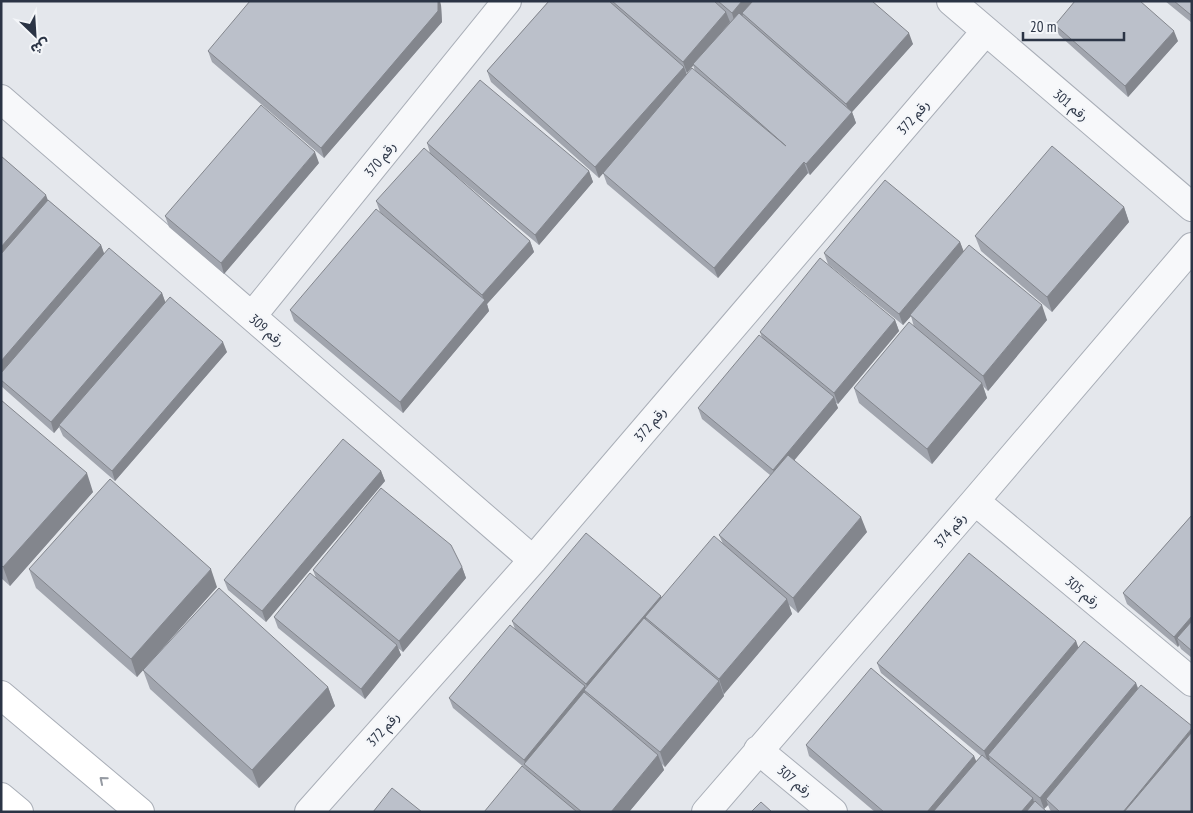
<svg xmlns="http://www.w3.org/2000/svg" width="1193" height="813" viewBox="0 0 1193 813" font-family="'PT Sans Narrow','Noto Sans Arabic',sans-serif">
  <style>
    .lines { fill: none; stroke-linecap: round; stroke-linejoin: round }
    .minor-casing { stroke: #a9aeb7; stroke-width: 30 }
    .secondary-casing { stroke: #a9aeb7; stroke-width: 30 }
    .minor { stroke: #f7f8fa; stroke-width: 28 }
    .secondary { stroke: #fff; stroke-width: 28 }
    .wall { fill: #a1a5ae; fill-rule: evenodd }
    .shaded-wall { fill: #83868d }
    .building { fill: #bbc0ca; stroke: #83868d }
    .oneway { stroke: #959aa2 }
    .labels { text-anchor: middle; stroke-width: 4; stroke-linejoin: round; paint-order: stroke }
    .street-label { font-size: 14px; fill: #2b3445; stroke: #f4f6f9 }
  </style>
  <rect width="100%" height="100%" fill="#e4e7ec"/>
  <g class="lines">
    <g class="minor-casing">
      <path id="minor" d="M951,1L1192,207
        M1,99L533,560
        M252,316L507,1
        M975,501L1192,682
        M758,750L833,812
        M309,812L533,560L985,32
        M706,812L975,501L1192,247"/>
    </g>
    <g class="secondary-casing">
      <path id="secondary" d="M1,695L140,812
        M1,797L19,812"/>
    </g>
    <use href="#minor" class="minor"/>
    <use href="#secondary" class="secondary"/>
  </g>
  <path class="wall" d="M549,1H872L913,44L852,112L856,123L810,175L808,173L718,278L607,184L603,173L599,178L491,82L487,71ZM693,65L695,71L687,75L686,72L687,73Z
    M1165,1H1192V23Z
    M441,5L442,22L324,158L212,62L208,51Z
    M1055,25L1178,41L1128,97L1059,35Z
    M427,143L589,171L593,182L539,245L448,169L530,241L534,252L487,304L489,311L403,413L294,321L290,310L389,220L380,212L376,201L430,153Z
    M1,156L48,200L101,245L104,254L162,293L165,302L227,352L115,481L63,436L59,427L54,433L1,386Z
    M319,163L224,274L169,227L165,216Z
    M1124,207L1129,222L1052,312L981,251L975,236Z
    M960,242L963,251L1047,320L988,391L983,386L987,398L932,464L859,403L854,388L914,327L911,316L903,325L828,264L824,253Z
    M895,320L899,331L838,404L835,402L838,408L794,460L867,532L798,613L789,605L792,614L724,694V696L665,767L662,764L664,770L629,812H484L526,769L453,708L449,698L515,629L512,621L661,596V598L723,544L719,535L770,475L702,419L698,408L762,338L760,332Z
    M1,400L93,492L10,586L1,578Z
    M381,471L385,481L266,622L228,590L224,580Z
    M1192,515V658L1181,649L1179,645L1178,647L1127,604L1123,593Z
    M462,567L466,578L403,652L398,648L401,655L365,699L278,628L274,617L316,578L313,570Z
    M29,569L217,587L163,648L328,687L335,706L259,788L150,689L143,670L137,677L36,588Z
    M1076,641L1078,648L1136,683L1192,812H1052L1050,810L1048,805L1044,809L1033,800L1034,802L1047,812H875L809,756L806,745L974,756L976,761L981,756L881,673L877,663Z"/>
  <path class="shaded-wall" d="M438,1H440L441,5L442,22L324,158L321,148Z
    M742,1H755L742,13L743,15L735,24L732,13Z
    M726,12L730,22L687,73L683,62Z
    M1174,31L1178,41L1128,97L1125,86Z
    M909,33L913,44L852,112L856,123L810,175L806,164L850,114L846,104Z
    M684,67L688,78L599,178L595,167Z
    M315,152L319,163L224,274L221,263Z
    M804,162L808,173L718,278L714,268Z
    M589,171L593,182L539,245L535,235Z
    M46,195L50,206L1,262V247Z
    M1124,207L1129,222L1052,312L1047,297Z
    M530,241L534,252L487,304L489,311L403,413L400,402L484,301L482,295Z
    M960,242L964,252L910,315L911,316L903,325L899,314Z
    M101,245L105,256L1,376V361Z
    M162,293L166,304L59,425V427L54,433L51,422Z
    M1042,305L1047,320L988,391L983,376Z
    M895,320L899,331L838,404L834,393Z
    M223,342L227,352L115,481L112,471Z
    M982,383L987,398L932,464L927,449Z
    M834,397L838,408L777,481L773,470Z
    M381,471L385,481L266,622L262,611Z
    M87,473L93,492L10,586L3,567Z
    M861,517L867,532L798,613L793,598Z
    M462,567L466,578L403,652L399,641Z
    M211,569L217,587L137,677L131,659Z
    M661,596L665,607L645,617L649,626L590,695L586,684Z
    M787,599L792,614L724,694L719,679Z
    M1192,616V631L1177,638L1179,645L1178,647L1174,637Z
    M1076,641L1080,652L988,755L990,759L988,762L984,751Z
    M397,645L401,655L365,699L361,689Z
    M719,681L724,696L665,767L660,752Z
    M1136,683L1139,694L1046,799L1048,805L1044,809L1040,798Z
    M585,686L587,691L584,690L588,698L526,765L524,760Z
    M328,687L335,706L259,788L252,770Z
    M1192,728V744L1123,812Z
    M658,755L664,770L629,812H611Z
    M974,756L978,766L940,812H927Z
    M1033,798L1036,809L1034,812H1021Z"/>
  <path class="building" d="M250,1H438V11L321,148L208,51Z
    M549,1H609L684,67L595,167L487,71Z
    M612,1H714L726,12L683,62Z
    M718,1H742L732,13Z
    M753,1H872L909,33L846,104L742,13Z
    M1075,1H1140L1174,31L1125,86L1055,25Z
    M1174,1H1192V15H1191Z
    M739,13L852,112L806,164L804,162L714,268L603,173L692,68L786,146L693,64Z
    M480,80L589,171L535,235L427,143Z
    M261,105L315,152L221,263L165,216Z
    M1052,146L1124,207L1047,297L975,236Z
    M424,148L530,241L482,295L376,201Z
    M1,156L46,195L1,247Z
    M885,180L960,242L899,314L824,253Z
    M48,200L101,245L1,361V254Z
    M376,209L485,300L400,402L290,310Z
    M969,245L1042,305L983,376L910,315Z
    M109,248L162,293L51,422L1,380V373Z
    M820,258L895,320L834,393L760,332Z
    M170,297L223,342L112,471L59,425Z
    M909,322L982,383L927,449L854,388Z
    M759,335L834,397L773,470L698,408Z
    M1,400L87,473L3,567L1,565Z
    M343,439L381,471L262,611L224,580Z
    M788,455L861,517L793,598L719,535Z
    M110,479L211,569L131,659L29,569Z
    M381,488L451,545L462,567L399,641L313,570Z
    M1192,515V616L1174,637L1123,593Z
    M586,533L661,596L586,684L512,621Z
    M714,536L787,599L719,679L645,617Z
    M969,553L1076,641L984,751L877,663Z
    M310,573L397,645L361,689L274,617Z
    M219,588L328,687L252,770L143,670Z
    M644,618L719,681L660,752L584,690Z
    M1192,621V651L1177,638Z
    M510,625L585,686L524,760L449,698Z
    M1084,641L1136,683L1040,798L988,755Z
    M871,668L974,756L927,812H884L806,745Z
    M1141,685L1192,726V728L1123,812H1060L1046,799Z
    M584,692L658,755L611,812H582L524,764Z
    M1192,732V812H1124Z
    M982,755L1033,798L1021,812H933Z
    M522,766L577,812H484Z
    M392,788L422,812H373Z
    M1035,801L1047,812H1026Z
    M761,802L772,812H751Z"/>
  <defs><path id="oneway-chevron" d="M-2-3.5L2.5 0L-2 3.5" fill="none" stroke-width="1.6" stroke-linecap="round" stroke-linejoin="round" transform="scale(1.25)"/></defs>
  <use class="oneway" href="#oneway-chevron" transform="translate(103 780) rotate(-140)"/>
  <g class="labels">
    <g class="street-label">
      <text transform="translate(1071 105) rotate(40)" y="5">رقم 301</text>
      <text transform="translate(913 117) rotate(-49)" y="5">رقم 372</text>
      <text transform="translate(380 159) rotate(-51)" y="5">رقم 370</text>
      <text transform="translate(267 330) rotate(41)" y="5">رقم 309</text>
      <text transform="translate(650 424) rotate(-49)" y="5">رقم 372</text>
      <text transform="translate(950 530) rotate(-49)" y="5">رقم 374</text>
      <text transform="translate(1083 592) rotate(40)" y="5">رقم 305</text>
      <text transform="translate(383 729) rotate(-48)" y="5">رقم 372</text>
      <text transform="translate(795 781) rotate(40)" y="5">رقم 307</text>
    </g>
  </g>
  <rect width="1193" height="813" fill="none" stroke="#2b3445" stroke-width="5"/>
  <g transform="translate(35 35) rotate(155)" stroke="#f4f6f9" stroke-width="4" paint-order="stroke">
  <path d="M0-4L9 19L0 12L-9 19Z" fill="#2b3445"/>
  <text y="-8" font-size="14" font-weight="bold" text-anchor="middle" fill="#2b3445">ش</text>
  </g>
  <path d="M1023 32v8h101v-8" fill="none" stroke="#2b3445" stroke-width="2.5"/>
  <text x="1030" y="32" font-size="15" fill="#2b3445" stroke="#f4f6f9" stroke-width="4" paint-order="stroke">20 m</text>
</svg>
